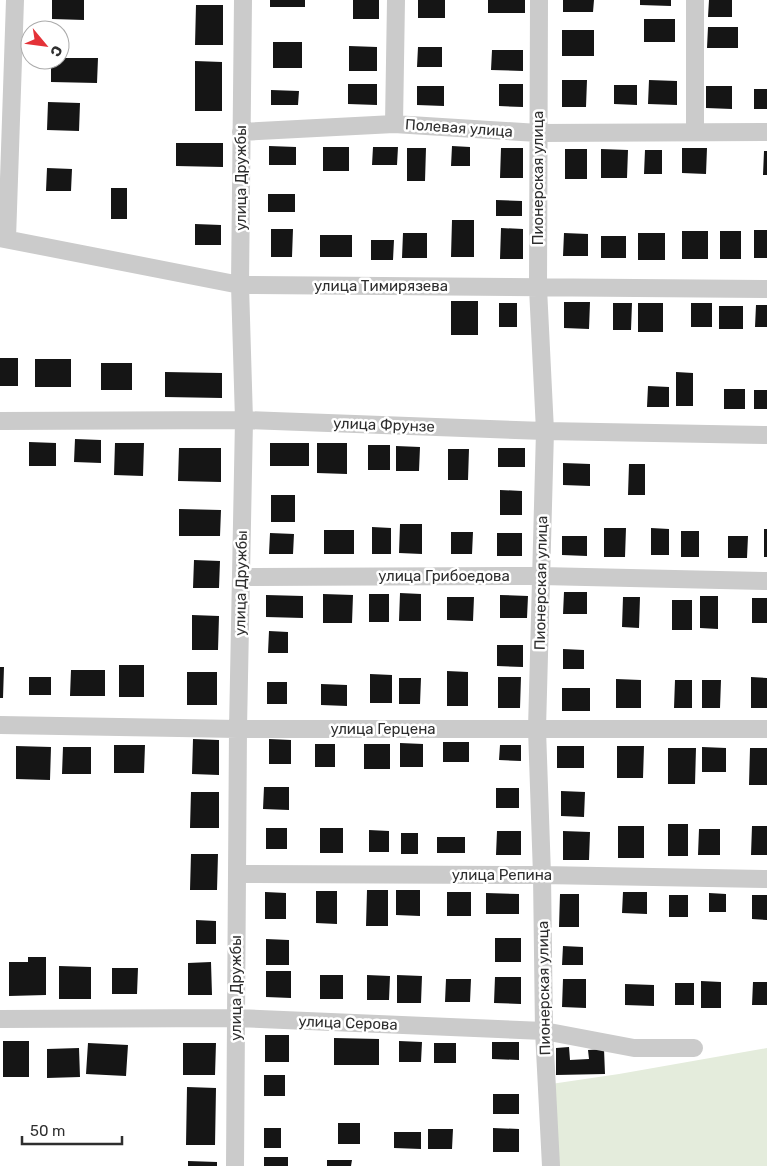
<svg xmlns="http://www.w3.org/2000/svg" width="767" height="1166" viewBox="0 0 767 1166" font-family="Rubik,sans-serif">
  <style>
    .green { fill: #e4ecdc }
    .building { fill: #151515 }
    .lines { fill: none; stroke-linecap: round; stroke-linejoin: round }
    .minor { stroke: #cbcbcb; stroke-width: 18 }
    .labels { text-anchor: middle; stroke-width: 5; stroke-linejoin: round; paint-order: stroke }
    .street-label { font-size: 15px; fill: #2e2e2e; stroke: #fff }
  </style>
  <rect width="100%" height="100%" fill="#fff"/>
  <path class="green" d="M767,1048V1166H554L551,1084L619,1074Z"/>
  <path class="building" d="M52,0H84V20L52,19Z
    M270,0H305V7H270Z
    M353,0H379V19H353Z
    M418,0H445V18H418Z
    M488,0H525V13H488Z
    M563,0H594L593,12H563Z
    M640,0H671V6L640,5Z
    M709,0H732V17H708Z
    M196,5H223V45H195Z
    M644,19H675V42H644Z
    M708,27H738V48H707Z
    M562,30H594V56H562Z
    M273,42H302V68H273Z
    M349,46L377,47V71H349Z
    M418,47H442V67H417Z
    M492,50H523V71L491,70Z
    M60,58H98L97,83L51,82V60H60Z
    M195,61L222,62V111H195Z
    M562,80H587L586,107H562Z
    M649,80L677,81V105L648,104Z
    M348,84H377V105L348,104Z
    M499,84H523V107L499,106Z
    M614,85H637V105L614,104Z
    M417,86H444V106L417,105Z
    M706,86H732V109L706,108Z
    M754,89H767V109H754Z
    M271,90L299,91L298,105H271Z
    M48,102L80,103L79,131L47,130Z
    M176,143H223V167L176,166Z
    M269,146L296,147V165H269Z
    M452,146L470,147V166H451Z
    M323,147H349V171H323Z
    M373,147H398L397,165H372Z
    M407,148H426L425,181H407Z
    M501,148H523V178H500Z
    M682,148H707L706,174L682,173Z
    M565,149H587V179H565Z
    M601,149L628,150L627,178H601Z
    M645,150H662V174H644Z
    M764,151H767V175H763Z
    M47,168L72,169L71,191H46Z
    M111,188H127V219H111Z
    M268,194H295V212H268Z
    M496,200L522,201V216H496Z
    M452,220H474V257H451Z
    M195,224L221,225V245H195Z
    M501,228L523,229V259H500Z
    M271,229H293L292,257H271Z
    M754,230H767V258H754Z
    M682,231H708V259H682Z
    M720,231H741V259H720Z
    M403,233H427V258H402Z
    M564,233L588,234V256H563Z
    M638,233H665V260H638Z
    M320,235H352V257H320Z
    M601,236H626V258H601Z
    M371,240H394L393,260H371Z
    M451,301H478V335H451Z
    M564,302H590L589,329L564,328Z
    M499,303H517V327H499Z
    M613,303H632L631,330H613Z
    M638,303H663V332H638Z
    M691,303H712V327H691Z
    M756,305H767V327H755Z
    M719,306H743V329H719Z
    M0,358H18V386H0Z
    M35,359H71V387H35Z
    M101,363H132V390H101Z
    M165,372L222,373V398L165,397Z
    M676,372L693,373V406H676Z
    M648,386L669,387V407H647Z
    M724,389H745V409H724Z
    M754,390H767V409H754Z
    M75,439L101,440V463L74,462Z
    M29,442L56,443V466H29Z
    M115,443H144L143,476L114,475Z
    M270,443H309V466H270Z
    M317,443H347V474L317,473Z
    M368,445H390V470H368Z
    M396,446L420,447L419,471H396Z
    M179,448H221V482L178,481Z
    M498,448H525V467H498Z
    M448,449H469L468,480H448Z
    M563,463L590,464V486L563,485Z
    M629,464H645V495H628Z
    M500,490L522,491V515H500Z
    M271,495H295V522H271Z
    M179,509L221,510L220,536H179Z
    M400,524H422V554L399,553Z
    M372,527L391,528V554H372Z
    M604,528H626L625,557H604Z
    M651,528L669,529V555H651Z
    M764,529H767V557H764Z
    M324,530H354V554H324Z
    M681,531H699V557H681Z
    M451,532H473L472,554H451Z
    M270,533L294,534L293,554H269Z
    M497,533H522V556H497Z
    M562,536H587V556L562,555Z
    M728,536H748L747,558H728Z
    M194,560L220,561L219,588H193Z
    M564,592H587V614H563Z
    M400,593L421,594V621H399Z
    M323,594L353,595L352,623H323Z
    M369,594H389V622H369Z
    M266,595L303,596V618L266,617Z
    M500,595L528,596L527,618H500Z
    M700,596H718V629L700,628Z
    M447,597H474L473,621L447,620Z
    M623,597H640L639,628L622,627Z
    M752,598H767V623H752Z
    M672,600H692V630H672Z
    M192,615L219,616L218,650H192Z
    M269,631L288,632V653H268Z
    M497,645H523V667L497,666Z
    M563,649L584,650V669H563Z
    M119,665H144V697H119Z
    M0,667H4L3,698H0Z
    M71,670H105V696H70Z
    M447,671L468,672V706H447Z
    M187,672H217V705H187Z
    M370,674L392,675V703H370Z
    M29,677H51V695H29Z
    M498,677H521L520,708H498Z
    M751,677L767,678V708H751Z
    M399,678H421L420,704H399Z
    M616,679L641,680V708H616Z
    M675,680H692V708H674Z
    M702,680H721L720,708H702Z
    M267,682H287V704H267Z
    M321,684L347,685V706L321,705Z
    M562,688H590V711H562Z
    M193,739L219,740V775L192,774Z
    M269,739L291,740V764H269Z
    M443,742H469V762H443Z
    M400,743L423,744V767H400Z
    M315,744H335V767H315Z
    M364,744H390V769H364Z
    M114,745H145L144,773H114Z
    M500,745H521V761L499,760Z
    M16,746L51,747L50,780L16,779Z
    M557,746H584V768H557Z
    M617,746H644L643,778H617Z
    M63,747H91V774H62Z
    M702,747L726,748V772H702Z
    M668,748H696L695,784H668Z
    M750,748H767V785H749Z
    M264,787H289V810L263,809Z
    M496,788H519V808H496Z
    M561,791L585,792L584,817L561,816Z
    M191,792H219V828H190Z
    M668,824H688V856H668Z
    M618,826H644V858H618Z
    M752,826H767V855H751Z
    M266,828H287V849H266Z
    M320,828H343V853H320Z
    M699,829H720V855H698Z
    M369,830L389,831V852H369Z
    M497,831H521V855H496Z
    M563,831L590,832L589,860H563Z
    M401,833H418V854H401Z
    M437,837H465V853H437Z
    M191,854H218L217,890H190Z
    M367,890H388V926H366Z
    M396,890H420V916L396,915Z
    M316,891H337V924L316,923Z
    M265,892L286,893V919H265Z
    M447,892H471V916H447Z
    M623,892H647V914L622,913Z
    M486,893L519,894V914H486Z
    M709,893L726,894V912H709Z
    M560,894H579V927H559Z
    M669,895H688V917H669Z
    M752,895H767V920L752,919Z
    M196,920L216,921V944H196Z
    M495,938H521V962H495Z
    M266,939L289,940V965H266Z
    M563,946L583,947V965H562Z
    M28,957H46V995L9,996V962H28Z
    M211,962L212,995H188V963Z
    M59,966L91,967V999H59Z
    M112,968H138L137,994H112Z
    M266,971H291V998L266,997Z
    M320,975H343V999H320Z
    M367,975L390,976L389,1000H367Z
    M397,975L422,976L421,1003H397Z
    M495,977H521V1004L494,1003Z
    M446,979H471L470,1002H445Z
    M563,979H586V1008L562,1007Z
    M701,981L721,982V1008H701Z
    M753,982H767V1005H752Z
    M675,983H694V1005H675Z
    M625,984L654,985V1006L625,1005Z
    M265,1035H289V1062H265Z
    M334,1038L379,1039V1065H334Z
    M3,1041H29V1077H3Z
    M399,1041L422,1042L421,1062H399Z
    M492,1042H519V1060L492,1059Z
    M88,1043L128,1045L126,1076L86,1074Z
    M183,1043H216L215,1075H183Z
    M434,1043H456V1063H434Z
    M569,1047L570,1060L589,1059L588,1050L604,1049L605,1074L556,1075V1048Z
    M79,1048L80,1077L47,1078V1049Z
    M264,1075H285V1096H264Z
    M187,1087L216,1088L215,1145H186Z
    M493,1094H519V1114H493Z
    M338,1123H360V1144H338Z
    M264,1128H281V1148H264Z
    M493,1128L519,1129V1152H493Z
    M428,1129H453L452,1149H428Z
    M394,1132H421V1149L394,1148Z
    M264,1157H288V1166H264Z
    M327,1160H352L351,1166H327Z
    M188,1161L217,1162V1166H188Z"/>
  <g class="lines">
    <path class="minor" d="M539,0L538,288L545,431L537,729L542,875L544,1031L551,1166
      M695,0V132
      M394,124L396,0
      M241,132L394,124L538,133L767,132
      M0,238L240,285L767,289
      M7,239L15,0
      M0,421L244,420L545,431L767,435
      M241,577L541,576L767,581
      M0,725L238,729H767
      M237,874L542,875L767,879
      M0,1019L236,1018L544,1031L634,1048H694
      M235,1166L238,729L244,420L240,285L243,0"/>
  </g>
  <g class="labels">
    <g class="street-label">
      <text transform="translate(459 128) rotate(4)" y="5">Полевая улица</text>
      <text transform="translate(241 178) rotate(-90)" y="5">улица Дружбы</text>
      <text transform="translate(538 178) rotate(-90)" y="5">Пионерская улица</text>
      <text x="381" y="291">улица Тимирязева</text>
      <text transform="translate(384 425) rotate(2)" y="5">улица Фрунзе</text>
      <text x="444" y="581">улица Грибоедова</text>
      <text transform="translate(241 583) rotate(-89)" y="5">улица Дружбы</text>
      <text transform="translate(541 583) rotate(-89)" y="5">Пионерская улица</text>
      <text x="383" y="734">улица Герцена</text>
      <text x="502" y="880">улица Репина</text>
      <text transform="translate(236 988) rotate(-90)" y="5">улица Дружбы</text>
      <text transform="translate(544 988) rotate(-91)" y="5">Пионерская улица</text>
      <text transform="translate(348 1023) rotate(2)" y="5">улица Серова</text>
    </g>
  </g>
  <g transform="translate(45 45) rotate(119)"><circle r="24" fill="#ffffff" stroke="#ababab"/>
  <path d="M0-4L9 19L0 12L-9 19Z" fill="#e43238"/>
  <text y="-8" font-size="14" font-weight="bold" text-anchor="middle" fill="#2e2e2e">С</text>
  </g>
  <path d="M22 1136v8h100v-8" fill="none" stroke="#2e2e2e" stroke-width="2.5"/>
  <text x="30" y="1136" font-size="15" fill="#2e2e2e" stroke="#ffffff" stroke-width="4" paint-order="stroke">50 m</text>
</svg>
